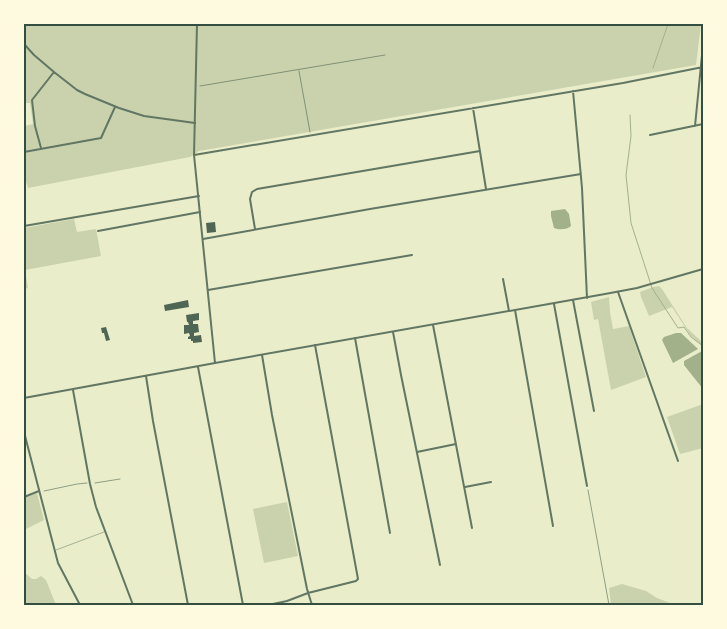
<svg xmlns="http://www.w3.org/2000/svg" width="727" height="629" viewBox="0 0 727 629" font-family="Roboto,sans-serif">
  <style>
    .green { fill: #cad2ad }
    .water { fill: #a3b18a }
    .lines { fill: none; stroke-linecap: round; stroke-linejoin: round }
    .stream { stroke: #a3b18a; stroke-width: 1 }
    .building { fill: #4f6655 }
    .path { stroke: #344e41; stroke-width: 0.5 }
    .service { stroke: #617663; stroke-width: 0.5 }
    .minor { stroke: #617663; stroke-width: 2 }
    .tertiary { stroke: #617663; stroke-width: 2 }
    .neatline { fill: none; stroke: #344e41; stroke-width: 2 }
  </style>
  <rect width="100%" height="100%" fill="#e9edc9"/>
  <path class="green" d="M24,24H701L696,65L199,151L190,157L28,188L24,174V126L33,124L30,103H24Z
    M74,219L77,232L96,229L101,256L25,270L28,288L24,289V228Z
    M659,286L662,289L687,328L703,343L702,346L691,336L672,307L649,316L641,297L640,292L653,287Z
    M609,297L610,312L613,329L629,326L646,377L611,390L598,319L594,320L591,302Z
    M703,404V448L680,454L667,417Z
    M37,493L44,520L24,530V498Z
    M287,502L298,556L264,563L253,509Z
    M24,572L32,579H36L41,576L46,580L56,605H24Z
    M622,584L646,591L657,598L670,603L654,605H611L609,588Z"/>
  <path class="water" d="M565,209L569,214L571,226C567,230 559,230 554,228L551,216V211Z
    M676,333H681L698,349L673,363L662,340L664,337Z
    M702,351H703V389L684,365V361Z"/>
  <g class="lines">
    <path class="stream" d="M653,68L668,24
      M630,115L631,136L626,175L631,223L652,288L678,328L684,327L691,337L703,346"/>
  </g>
  <path class="building" d="M215,222L216,232L207,233L206,223Z
    M188,300L189,307L165,311L164,305Z
    M199,313V320L193,321V324H198L199,332L194,333V336L201,335L202,342L193,343V341H191V339H188V337L190,336L189,333L184,334V325H189L188,322H187L186,315Z
    M106,327L110,340L106,341L104,333H102L101,328Z"/>
  <g class="lines">
    <path class="path" d="M119,24L121,25V24
      M299,71L310,132
      M200,86L385,55
      M95,483L120,479
      M588,490L609,605
      M44,491L77,484L87,483"/>
    <path class="service" d="M56,550L104,532"/>
    <path class="minor" d="M24,44L34,55L54,72L77,90L85,94L119,108L144,116L195,123
      M573,91L582,188L587,298
      M473,108L486,189
      M695,126L703,45
      M650,135L703,124
      M41,148L35,126L32,100L54,72
      M24,152L101,138L115,107
      M194,155L623,83L703,67
      M24,226L199,196
      M255,229L250,199L252,192L257,189L480,151
      M98,231L200,212
      M203,239L370,209L581,174
      M503,279L509,311
      M208,290L412,255
      M618,292L678,461
      M573,300L594,411
      M554,304L587,486
      M515,310L553,526
      M433,325L472,528
      M393,332L401,375L440,565
      M355,338L390,533
      M262,355L272,415L307,589L312,605
      M198,367L243,605
      M146,376L153,421L188,605
      M73,390L90,484L96,507L133,605
      M24,398L215,363
      M24,432L58,563L80,605
      M417,452L456,444
      M465,487L491,482
      M24,497L39,491
      M268,605L287,601L308,593L356,581L358,579L315,345"/>
    <path class="tertiary" d="M197,24L194,155L215,363L605,294L637,288L703,269"/>
  </g>
  <rect width="727" height="629" fill="none" stroke="#fefae0" stroke-width="50"/>
  <rect x="25" y="25" width="677" height="579" class="neatline"/>
</svg>
